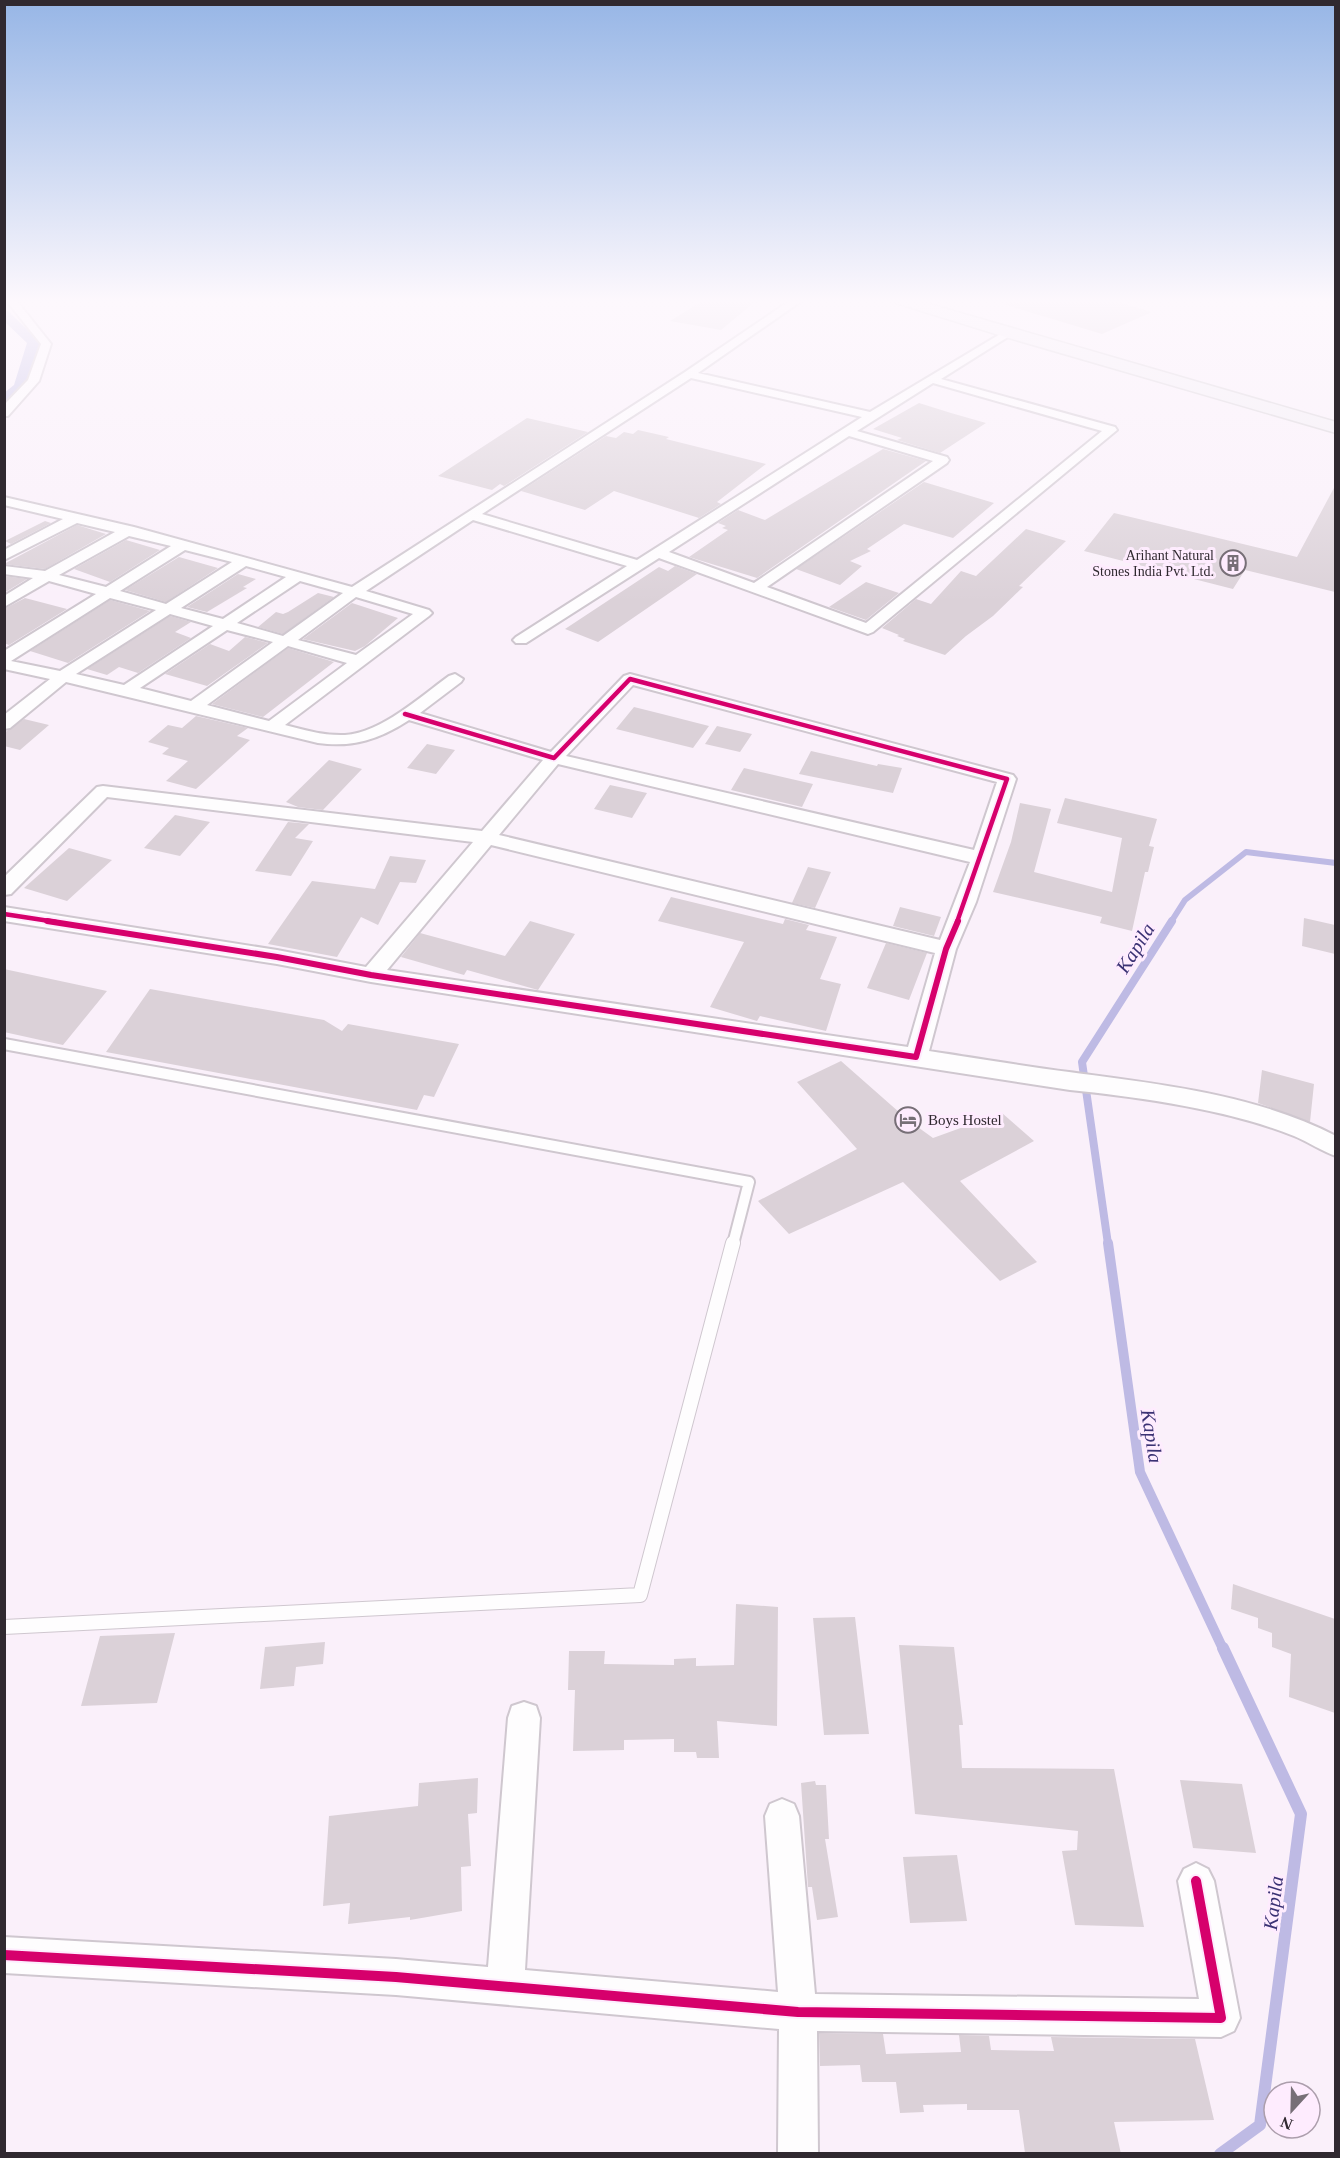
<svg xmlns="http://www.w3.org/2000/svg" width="1340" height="2158" viewBox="0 0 1340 2158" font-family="'Times New Roman',serif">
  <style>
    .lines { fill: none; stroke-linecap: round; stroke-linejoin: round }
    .stream-far3 { stroke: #bebae4; stroke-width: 6 }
    .stream-far2 { stroke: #bebae4; stroke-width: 8 }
    .stream-far1 { stroke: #bebae4; stroke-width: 10 }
    .stream { stroke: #bebae4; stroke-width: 12 }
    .canal { fill: #bebae4; fill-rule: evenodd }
    .building { fill: #dbd1d8 }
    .lane-far1-casing { stroke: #cfc7cf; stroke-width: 14 }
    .lane-casing { stroke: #cfc7cf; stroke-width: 16 }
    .street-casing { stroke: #cfc7cf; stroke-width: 4 }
    .primary-casing { stroke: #d4cfd4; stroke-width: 3 }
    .lane-far1 { stroke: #fefdfe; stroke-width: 10 }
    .lane { stroke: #fefdfe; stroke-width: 14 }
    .street { fill: #fefdfe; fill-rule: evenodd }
    .primary { fill: #f2eef4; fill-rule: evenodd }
    .cycleway-far2-casing { stroke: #feecfe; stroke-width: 8 }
    .cycleway-far1-casing { stroke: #feecfe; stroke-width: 10 }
    .cycleway-casing { stroke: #feecfe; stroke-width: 14 }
    .cycleway-far2 { stroke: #d6006c; stroke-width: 4.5 }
    .cycleway-far1 { stroke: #d6006c; stroke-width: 6 }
    .cycleway { stroke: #d6006c; stroke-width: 10 }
    .labels { text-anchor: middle; stroke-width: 6; stroke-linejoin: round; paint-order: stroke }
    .far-poi-label { font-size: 14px; fill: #302930; stroke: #feecfe; text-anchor: end }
    .poi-label { font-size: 15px; fill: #302930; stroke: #feecfe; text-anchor: start }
    .near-water-label { font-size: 20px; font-style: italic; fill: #3b3274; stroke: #feecfe }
  </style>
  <rect width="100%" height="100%" fill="#faf0fa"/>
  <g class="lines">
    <path class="stream-far3" d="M1171,922L1185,900L1246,852L1336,863"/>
    <path class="stream-far2" d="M1108,1244L1082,1062L1172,921"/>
    <path class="stream-far1" d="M1108,1243L1140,1472L1223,1649"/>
    <path class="stream" d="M1220,2154L1260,2125L1301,1814L1223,1648"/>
    <path class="canal" d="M4,310L8,311L40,342C34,364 30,397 4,405V393L14,385L27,343L4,321Z"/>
  </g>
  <path class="building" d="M704,300H757L721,330L670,321Z
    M1007,300H1111L1152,312L1102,334L1006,305Z
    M919,403L951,413L986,423L940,453L897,440L902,438L873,429Z
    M527,418L588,432L504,486L500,484L492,490L438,476Z
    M638,430L669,437L666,439L766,464L717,502L721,504L699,518L614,491L585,510L521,491L606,436L616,438L624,432L633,434Z
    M883,449L926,461L757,578L689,557L728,530L722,528L726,526L718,523L738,510L765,520Z
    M924,482L994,503L953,538L904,524L867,549L871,551L850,561L862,566L840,585L796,569Z
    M1335,486V592L1245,570L1233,589L1084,551L1114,513L1297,557Z
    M45,521L51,523L11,544L5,541Z
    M77,525L106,534L45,569L4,564Z
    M1026,529L1066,541L1019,586L1023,587L993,616L966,636L945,655L903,641L905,639L897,636L899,635L882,628L916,599L931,604L961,571L976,576Z
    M126,540L160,550L110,582L74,569Z
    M179,557L218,568L166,602L125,590Z
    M675,566L697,574L598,642L565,629L659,567L668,571Z
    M238,574L256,579L243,587L247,588L207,612L187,607Z
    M4,576L27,579L4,593Z
    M866,582L899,593L866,620L829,607Z
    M318,593L334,597L283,634L258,627L276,612L283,614L288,612Z
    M25,598L67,609L9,645L4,643V609Z
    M110,600L150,611L68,663L30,651Z
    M352,603L398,618L365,646L355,651L303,639Z
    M170,616L191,622L175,632L191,638L138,673L119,667L107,675L87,669Z
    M245,637L268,643L207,686L165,674L210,644L229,651Z
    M288,648L334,662L263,717L212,704Z
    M634,707L662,714L709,726L693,748L616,729Z
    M196,716L248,728L237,736L250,740L196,789L166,781L188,761L162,754L169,748L148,742L168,725L182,728Z
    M24,719L49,725L20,750L4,746V733Z
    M717,726L752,734L740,752L705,744Z
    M427,744L455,750L436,774L407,768Z
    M811,751L877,766L878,764L902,768L893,793L799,774Z
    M329,760L362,769L323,810L298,807L286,802Z
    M744,768L813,784L802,807L731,790Z
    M610,785L647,793L632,818L594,809Z
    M1065,798L1157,819L1149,846L1154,847L1148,872H1145L1132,931L1100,923L1102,917L993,892L1011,842L1020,803L1051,809L1034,872L1112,892L1122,838L1057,823Z
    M175,815L210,822L180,856L144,848Z
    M288,822L309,824L295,838L313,841L291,876L255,871Z
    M69,848L112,860L67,901L24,888Z
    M390,856L426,860L416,883L400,882L378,925L361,917L337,957L268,944L312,881L375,889Z
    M808,867L831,872L815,908L792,903Z
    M671,897L783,924L785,919L809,925L806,930L837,937L820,979L841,984L826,1031L760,1016L757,1021L710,1007L744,942L658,921Z
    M900,907L941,917L934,936L893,926Z
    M1304,918L1335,925V954L1302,946Z
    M530,921L575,934L538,990L467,970L464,975L401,957L420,933L505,956Z
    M886,943L927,953L909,1000L867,988Z
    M4,969L107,991L63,1045L4,1032Z
    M150,989L324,1020L342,1031L348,1024L459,1044L434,1097L424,1095L417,1110L106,1052Z
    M841,1061L908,1120L933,1138L1002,1113L1034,1141L960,1181L1037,1262L1000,1281L903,1182L789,1234L758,1201L857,1149L797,1082Z
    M1262,1070L1314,1084L1310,1122L1258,1103Z
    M1233,1584L1335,1619V1713L1289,1697L1291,1654L1272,1647V1633L1258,1628V1618L1231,1609Z
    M736,1604L778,1607L777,1726L717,1721L719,1758H697L696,1752H674V1739L624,1740V1750L573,1751L575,1690H568L569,1651H605L604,1664L674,1665V1659L696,1658V1666L734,1665Z
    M855,1617L869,1734L824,1735L813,1618Z
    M175,1633L157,1703L81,1706L100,1636Z
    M325,1642L323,1664L296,1667L294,1686L260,1689L265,1647Z
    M899,1645L954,1647L963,1725H959L962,1768L1114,1769L1144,1927L1075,1925L1062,1851L1077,1850L1078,1831L915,1814Z
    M478,1778L477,1813L468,1814L471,1866L461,1867L462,1911L410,1920V1917L348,1924L350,1903L323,1906L329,1816L418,1806L419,1783Z
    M1180,1780L1242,1784L1256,1853L1193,1848Z
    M815,1781L816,1785H826L829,1839H825L838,1917L817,1920L812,1887H808L801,1783Z
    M957,1855L967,1921L910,1923L903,1857Z
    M819,2033L883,2034L886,2054L961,2052L959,2035L989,2036L991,2050L1054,2051L1051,2037L1195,2039L1214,2120L1114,2122L1121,2154L1025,2153L1019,2110H967V2104L923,2105L924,2112L900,2113L896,2082H862L860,2065L820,2066Z"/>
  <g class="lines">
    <g class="lane-far1-casing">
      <path id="lane-far1" d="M4,1044L749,1182L733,1244"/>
    </g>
    <g class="lane-casing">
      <path id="lane" d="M4,1627L640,1595L733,1243"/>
    </g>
    <g class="street-casing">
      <path id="street" d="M6,300H16L51,344L39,381L8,416H4V405L28,380L41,344Z
        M791,300H803L698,373L870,412L1007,330L1011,331V335L941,379L1115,427L1117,430L873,632L868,634L659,558L526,643H516L513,640L516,637L627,566L473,520L366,591L429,610L432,613L429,616L285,725C304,730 325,736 345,735C381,733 421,696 449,676L455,674L463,679L461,682L420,713L551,752L624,676L630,674L1013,775L1016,779L976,902L956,949L929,1051C976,1058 1022,1066 1069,1072C1158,1084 1255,1094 1336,1136V1156C1321,1151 1309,1142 1294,1136C1230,1110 1140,1097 1070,1090L371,982L277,964L4,921V907L277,950L366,967L473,842L107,797L11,894L4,895V877L97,787L103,786L482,831L543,760L409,720C380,739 353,748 318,743L66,682L10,728L4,729V715L50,679L4,669V651L96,594L49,581L4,607V596L33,578L4,574V566L45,571L115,532L77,523L4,560V550L63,519L4,505V497L134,527L352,587L685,372ZM691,378L862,417L637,560L482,514ZM933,383L1102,431L866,623L767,587L947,463L949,460L947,457L857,431ZM849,436L933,461L754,583L669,552ZM129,536L171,546L106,587L59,575ZM185,550L232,562L166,604L120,591ZM246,566L286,577L223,619L181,608ZM300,581L343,593L283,636L237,623ZM356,597L413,614L356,655L298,640ZM110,598L156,610L60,671L11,661ZM170,614L213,626L124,685L76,674ZM227,630L273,642L191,701L140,688ZM288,646L347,663L269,721L207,705ZM633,685L997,782L974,850L566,756ZM558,764L970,862L940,940L499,835ZM491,845L935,953L908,1047L387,970Z
        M524,1702L536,1706L540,1718L525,1970L778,1992L765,1816L770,1804L782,1799L794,1804L799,1816L815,1994L1199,1999L1178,1881L1184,1869L1196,1863L1208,1869L1214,1881L1240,2018L1234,2031L1221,2037L817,2031L818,2154H778L779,2029L396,1995L4,1973V1937L396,1959L488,1967L508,1718L512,1706Z"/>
    </g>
    <g class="primary-casing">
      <path id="primary" d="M894,300H916L1336,422V433L1002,336L896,303Z"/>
    </g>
    <use href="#lane-far1" class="lane-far1"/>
    <use href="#lane" class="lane"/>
    <use href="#street" class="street"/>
    <use href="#primary" class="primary"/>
    <g class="cycleway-far2-casing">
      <path id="cycleway-far2" d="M405,714L554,758L630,679L1007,779L957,922
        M4,914L56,922"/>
    </g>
    <g class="cycleway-far1-casing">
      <path id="cycleway-far1" d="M47,921L277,957L371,975L916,1057L946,949L958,921"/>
    </g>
    <g class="cycleway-casing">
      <path id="cycleway" d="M4,1955L396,1977L798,2012L1221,2018L1196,1881"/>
    </g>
    <use href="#cycleway-far2" class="cycleway-far2"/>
    <use href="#cycleway-far1" class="cycleway-far1"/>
    <use href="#cycleway" class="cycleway"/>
  </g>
  <linearGradient id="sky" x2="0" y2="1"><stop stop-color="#97b6e6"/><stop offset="0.5" stop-color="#fdf8fd"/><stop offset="1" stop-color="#fdf8fd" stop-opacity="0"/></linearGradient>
  <rect width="1340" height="602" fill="url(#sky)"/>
  <defs>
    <g id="building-ring" transform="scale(1.35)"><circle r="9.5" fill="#feecfe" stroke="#776f77" stroke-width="1.5"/><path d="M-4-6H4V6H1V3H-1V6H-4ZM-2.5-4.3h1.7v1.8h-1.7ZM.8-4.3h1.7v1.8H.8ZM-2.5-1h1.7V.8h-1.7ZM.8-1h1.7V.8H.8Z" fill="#776f77"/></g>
    <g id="hotel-ring" transform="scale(1.35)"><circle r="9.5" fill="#feecfe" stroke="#776f77" stroke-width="1.5"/><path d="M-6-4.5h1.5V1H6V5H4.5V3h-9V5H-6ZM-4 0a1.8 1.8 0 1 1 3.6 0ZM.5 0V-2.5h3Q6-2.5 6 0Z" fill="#776f77"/></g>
  </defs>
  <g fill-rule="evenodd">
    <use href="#building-ring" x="1233" y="563"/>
    <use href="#hotel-ring" x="908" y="1120"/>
  </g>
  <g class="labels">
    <g class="far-poi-label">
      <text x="1214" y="560">Arihant Natural<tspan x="1214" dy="16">Stones India Pvt. Ltd.</tspan></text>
    </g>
    <g class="poi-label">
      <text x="928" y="1125">Boys Hostel</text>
    </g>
    <g class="near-water-label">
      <text transform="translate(1135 948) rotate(-58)" y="7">Kapila</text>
      <text transform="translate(1152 1436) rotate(81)" y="7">Kapila</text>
      <text transform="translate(1273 1903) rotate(-83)" y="7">Kapila</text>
    </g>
  </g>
  <rect width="1340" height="2158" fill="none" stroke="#302930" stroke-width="12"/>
  <g transform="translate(1292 2110) rotate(202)"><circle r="28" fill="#feecfe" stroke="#ac9eac" stroke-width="1.5"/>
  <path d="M0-4.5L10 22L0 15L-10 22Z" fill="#776f77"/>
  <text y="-9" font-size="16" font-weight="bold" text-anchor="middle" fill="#302930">N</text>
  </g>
</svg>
